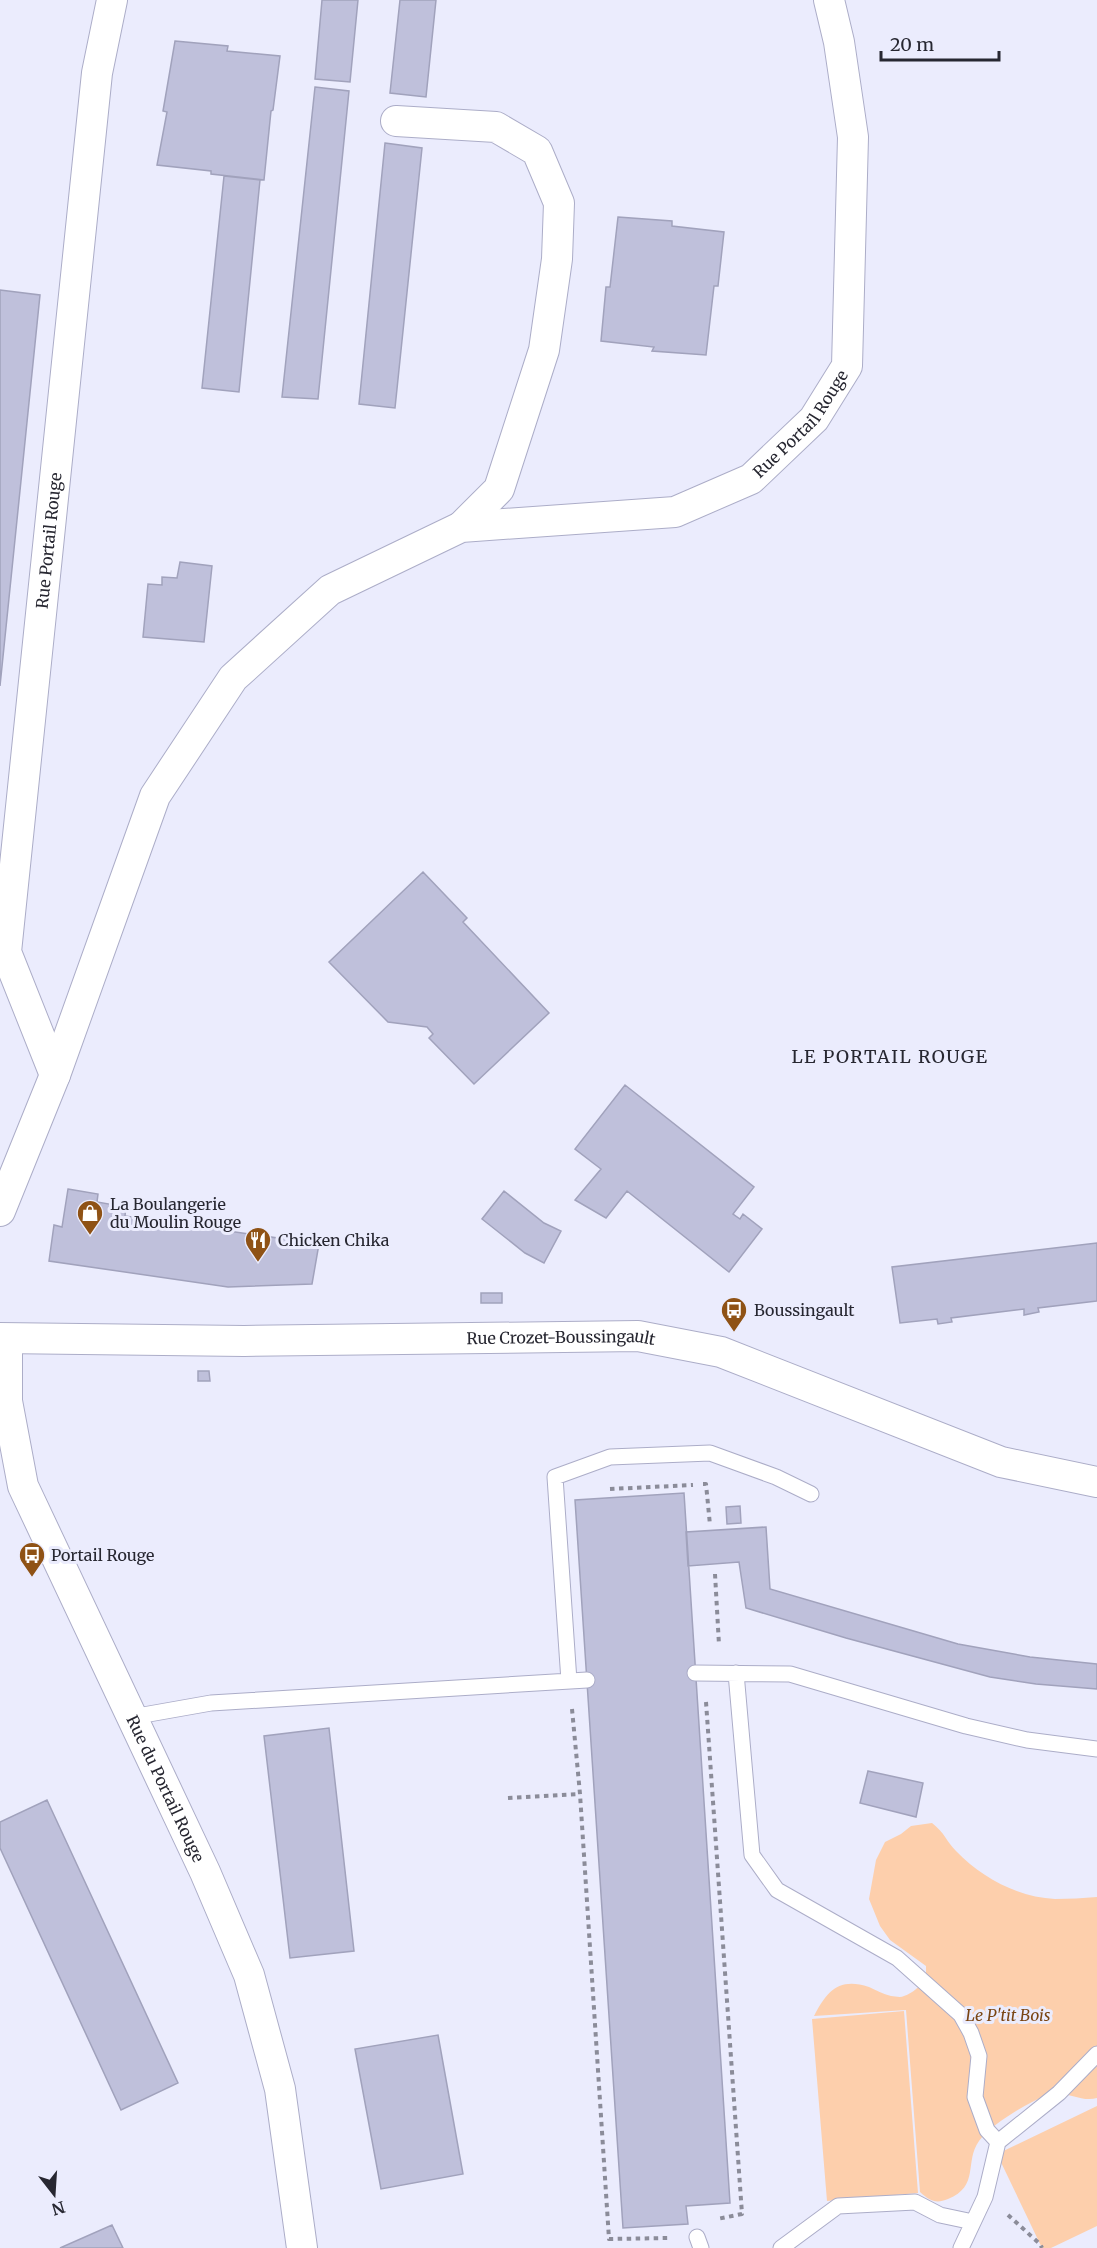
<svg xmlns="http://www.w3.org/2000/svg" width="1097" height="2248" viewBox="0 0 1097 2248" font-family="Merriweather,serif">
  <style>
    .green { fill: #fdcfac }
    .building { fill: #bfc0db; stroke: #a1a2bc; stroke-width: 1.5 }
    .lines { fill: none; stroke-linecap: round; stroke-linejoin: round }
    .lane-casing { stroke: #acadc8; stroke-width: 17 }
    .street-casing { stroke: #acadc8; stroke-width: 32 }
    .path { stroke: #8b8c99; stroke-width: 4; stroke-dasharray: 4.5 4.5; stroke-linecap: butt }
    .lane { stroke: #fff; stroke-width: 15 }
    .street { stroke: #fff; stroke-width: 30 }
    .labels { text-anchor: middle; stroke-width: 6; stroke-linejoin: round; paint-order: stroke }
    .street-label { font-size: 16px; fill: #272731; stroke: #ebecfd }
    .poi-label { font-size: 16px; fill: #272731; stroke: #ebecfd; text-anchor: start }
    .park-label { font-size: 16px; font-style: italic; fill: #7a4513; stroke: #ebecfd }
    .neighbourhood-label { font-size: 18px; letter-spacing: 1.5px; fill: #272731; stroke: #ebecfd }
  </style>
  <rect width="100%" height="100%" fill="#ebecfd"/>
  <path class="green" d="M932,1823C945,1833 946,1841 956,1851C982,1878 1018,1897 1055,1899C1069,1899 1083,1898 1097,1897V2098C1081,2103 1064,2089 1048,2095C1028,2102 992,2124 979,2141C964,2162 980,2186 948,2199C936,2204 930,2201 920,2192L906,2010L814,2016C827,1991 839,1977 869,1987C876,1990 883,1994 891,1996C895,1996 900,1998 904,1996C913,1993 920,1986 926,1979V1966L890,1940L880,1926L869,1899L876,1860L885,1842L901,1834L911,1826Z
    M904,2011L918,2193L827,2201L812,2019Z
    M1097,2106V2226L1051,2248H1042L997,2154Z"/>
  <path class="building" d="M322,0H358L350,82L315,79Z
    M400,0H436L426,97L390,93Z
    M175,41L228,46L227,51L280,56L273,110L271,111L264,180L211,174V171L157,165L167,112L163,111Z
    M315,87L349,91L318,399L282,397Z
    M385,143L422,148L395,408L359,404Z
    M224,176L260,180L239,392L202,388Z
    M618,217L672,221V226L724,232L718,286H714L706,355L652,351L654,347L601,341L606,287H610Z
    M0,290L40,295L0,686Z
    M180,562L212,566L204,642L143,637L148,584L162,585V577L177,578Z
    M423,872L467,918L463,922L549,1013L474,1084L429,1038L433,1034L427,1027L388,1022L329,962Z
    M625,1085L754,1187L733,1214L740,1219L743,1214L762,1229L729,1272L627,1191L606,1218L575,1200L601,1169L575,1149Z
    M68,1189L98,1194L97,1202L126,1207L125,1216L319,1244L312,1284L228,1287L49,1261L54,1225L62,1227Z
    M504,1191L544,1223L561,1231L544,1263L525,1253L482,1219Z
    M1097,1243V1301L1038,1308L1039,1312L1024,1315V1309L951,1318L952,1322L938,1324L937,1319L900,1323L892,1267Z
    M481,1293H502V1303H481Z
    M198,1371H209L210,1381H198Z
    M684,1493L730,2203L686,2206L688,2224L623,2228L575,1500Z
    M740,1506L741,1523L727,1524L726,1507Z
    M766,1527L770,1589L958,1644L1030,1657L1097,1664V1689L1036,1684L990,1677L846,1638L746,1608L739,1562L688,1566L686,1532Z
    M329,1728L354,1951L290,1958L264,1736Z
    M868,1771L923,1783L916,1817L860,1803Z
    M47,1800L178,2083L121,2110L0,1848V1822Z
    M438,2035L463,2174L381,2189L355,2049Z
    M112,2225L123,2248H60Z"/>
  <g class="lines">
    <g class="lane-casing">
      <path id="lane" d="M695,1673L790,1674L966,1726L1027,1740L1097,1749
        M736,1673L752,1855L777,1890L897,1958L961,2015L971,2033L979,2056L975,2097L987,2130L998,2142
        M569,1681L555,1477L610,1457L710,1453L776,1477L811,1494
        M132,1717L211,1703L587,1680
        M697,2237L701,2248
        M781,2248L838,2206L915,2202L940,2215L973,2222
        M961,2248L985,2197L998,2142L1059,2093L1097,2054"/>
    </g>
    <g class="street-casing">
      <g id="street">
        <path d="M396,121L496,127L537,151L559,203L557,259L544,350L499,489L461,527"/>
        <path id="s1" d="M55,1075L6,952L97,73L112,0"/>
        <path id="s2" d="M0,1211L55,1075L155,796L233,678L330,590L461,527L675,512L751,479L814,419L847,366L853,137L839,42L829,0"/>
        <path id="s3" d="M0,1338L244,1341L638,1336L721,1352L1001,1462L1097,1482"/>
        <path id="s4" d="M7,1339V1401L23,1486L205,1872L249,1975L280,2089L302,2248"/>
      </g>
    </g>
    <path class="path" d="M703,1484H706L710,1525
      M610,1489L693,1485
      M715,1574L719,1645
      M706,1702L742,2214L717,2219
      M572,1709L580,1794L609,2239L670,2238
      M508,1798L580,1794
      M1008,2215L1040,2244L1042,2248"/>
    <use href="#lane" class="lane"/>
    <use href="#street" class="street"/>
  </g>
  <defs>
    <g id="shop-pin" transform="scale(1.35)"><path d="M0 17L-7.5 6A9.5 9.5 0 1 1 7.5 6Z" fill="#8f5215" stroke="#ebecfd"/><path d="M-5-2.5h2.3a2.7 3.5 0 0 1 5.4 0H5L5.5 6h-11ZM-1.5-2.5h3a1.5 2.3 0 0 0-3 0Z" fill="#fff"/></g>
    <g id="restaurant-pin" transform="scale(1.35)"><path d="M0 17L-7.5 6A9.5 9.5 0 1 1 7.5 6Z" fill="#8f5215" stroke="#ebecfd"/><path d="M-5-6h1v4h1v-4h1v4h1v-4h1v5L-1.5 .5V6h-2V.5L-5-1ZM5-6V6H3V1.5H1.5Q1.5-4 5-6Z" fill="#fff"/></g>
    <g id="bus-pin" transform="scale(1.35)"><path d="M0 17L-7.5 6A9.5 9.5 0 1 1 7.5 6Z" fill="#8f5215" stroke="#ebecfd"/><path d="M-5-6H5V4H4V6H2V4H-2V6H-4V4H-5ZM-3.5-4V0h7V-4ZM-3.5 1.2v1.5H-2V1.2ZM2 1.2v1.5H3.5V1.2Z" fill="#fff"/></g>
  </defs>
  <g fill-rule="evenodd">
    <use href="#shop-pin" x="90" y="1213"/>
    <use href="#restaurant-pin" x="258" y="1240"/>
    <use href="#bus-pin" x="734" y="1310"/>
    <use href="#bus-pin" x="32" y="1555"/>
  </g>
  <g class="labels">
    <g class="street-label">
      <text dy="6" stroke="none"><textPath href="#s2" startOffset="1233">Rue Portail Rouge</textPath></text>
      <text dy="6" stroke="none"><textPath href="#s1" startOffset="546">Rue Portail Rouge</textPath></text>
      <text dy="6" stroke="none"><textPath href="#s3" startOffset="561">Rue Crozet-Boussingault</textPath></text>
      <text dy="6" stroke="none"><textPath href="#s4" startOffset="483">Rue du Portail Rouge</textPath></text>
    </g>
    <g class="poi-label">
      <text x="110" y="1210">La Boulangerie<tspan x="110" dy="18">du Moulin Rouge</tspan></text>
      <text x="278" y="1246">Chicken Chika</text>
      <text x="754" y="1316">Boussingault</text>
      <text x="51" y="1561">Portail Rouge</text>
    </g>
    <g class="park-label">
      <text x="1008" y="2021">Le P'tit Bois</text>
    </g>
    <g class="neighbourhood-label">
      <text x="890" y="1063">LE PORTAIL ROUGE</text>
    </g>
  </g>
  <g transform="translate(54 2194) rotate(163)" stroke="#ebecfd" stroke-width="4.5" paint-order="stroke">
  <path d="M0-4.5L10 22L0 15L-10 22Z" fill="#272731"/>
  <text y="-9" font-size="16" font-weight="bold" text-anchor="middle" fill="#272731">N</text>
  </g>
  <path d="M881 51v9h118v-9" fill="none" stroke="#272731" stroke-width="3"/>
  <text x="890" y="51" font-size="18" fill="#272731" stroke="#ebecfd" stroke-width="4.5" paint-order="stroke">20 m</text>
</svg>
